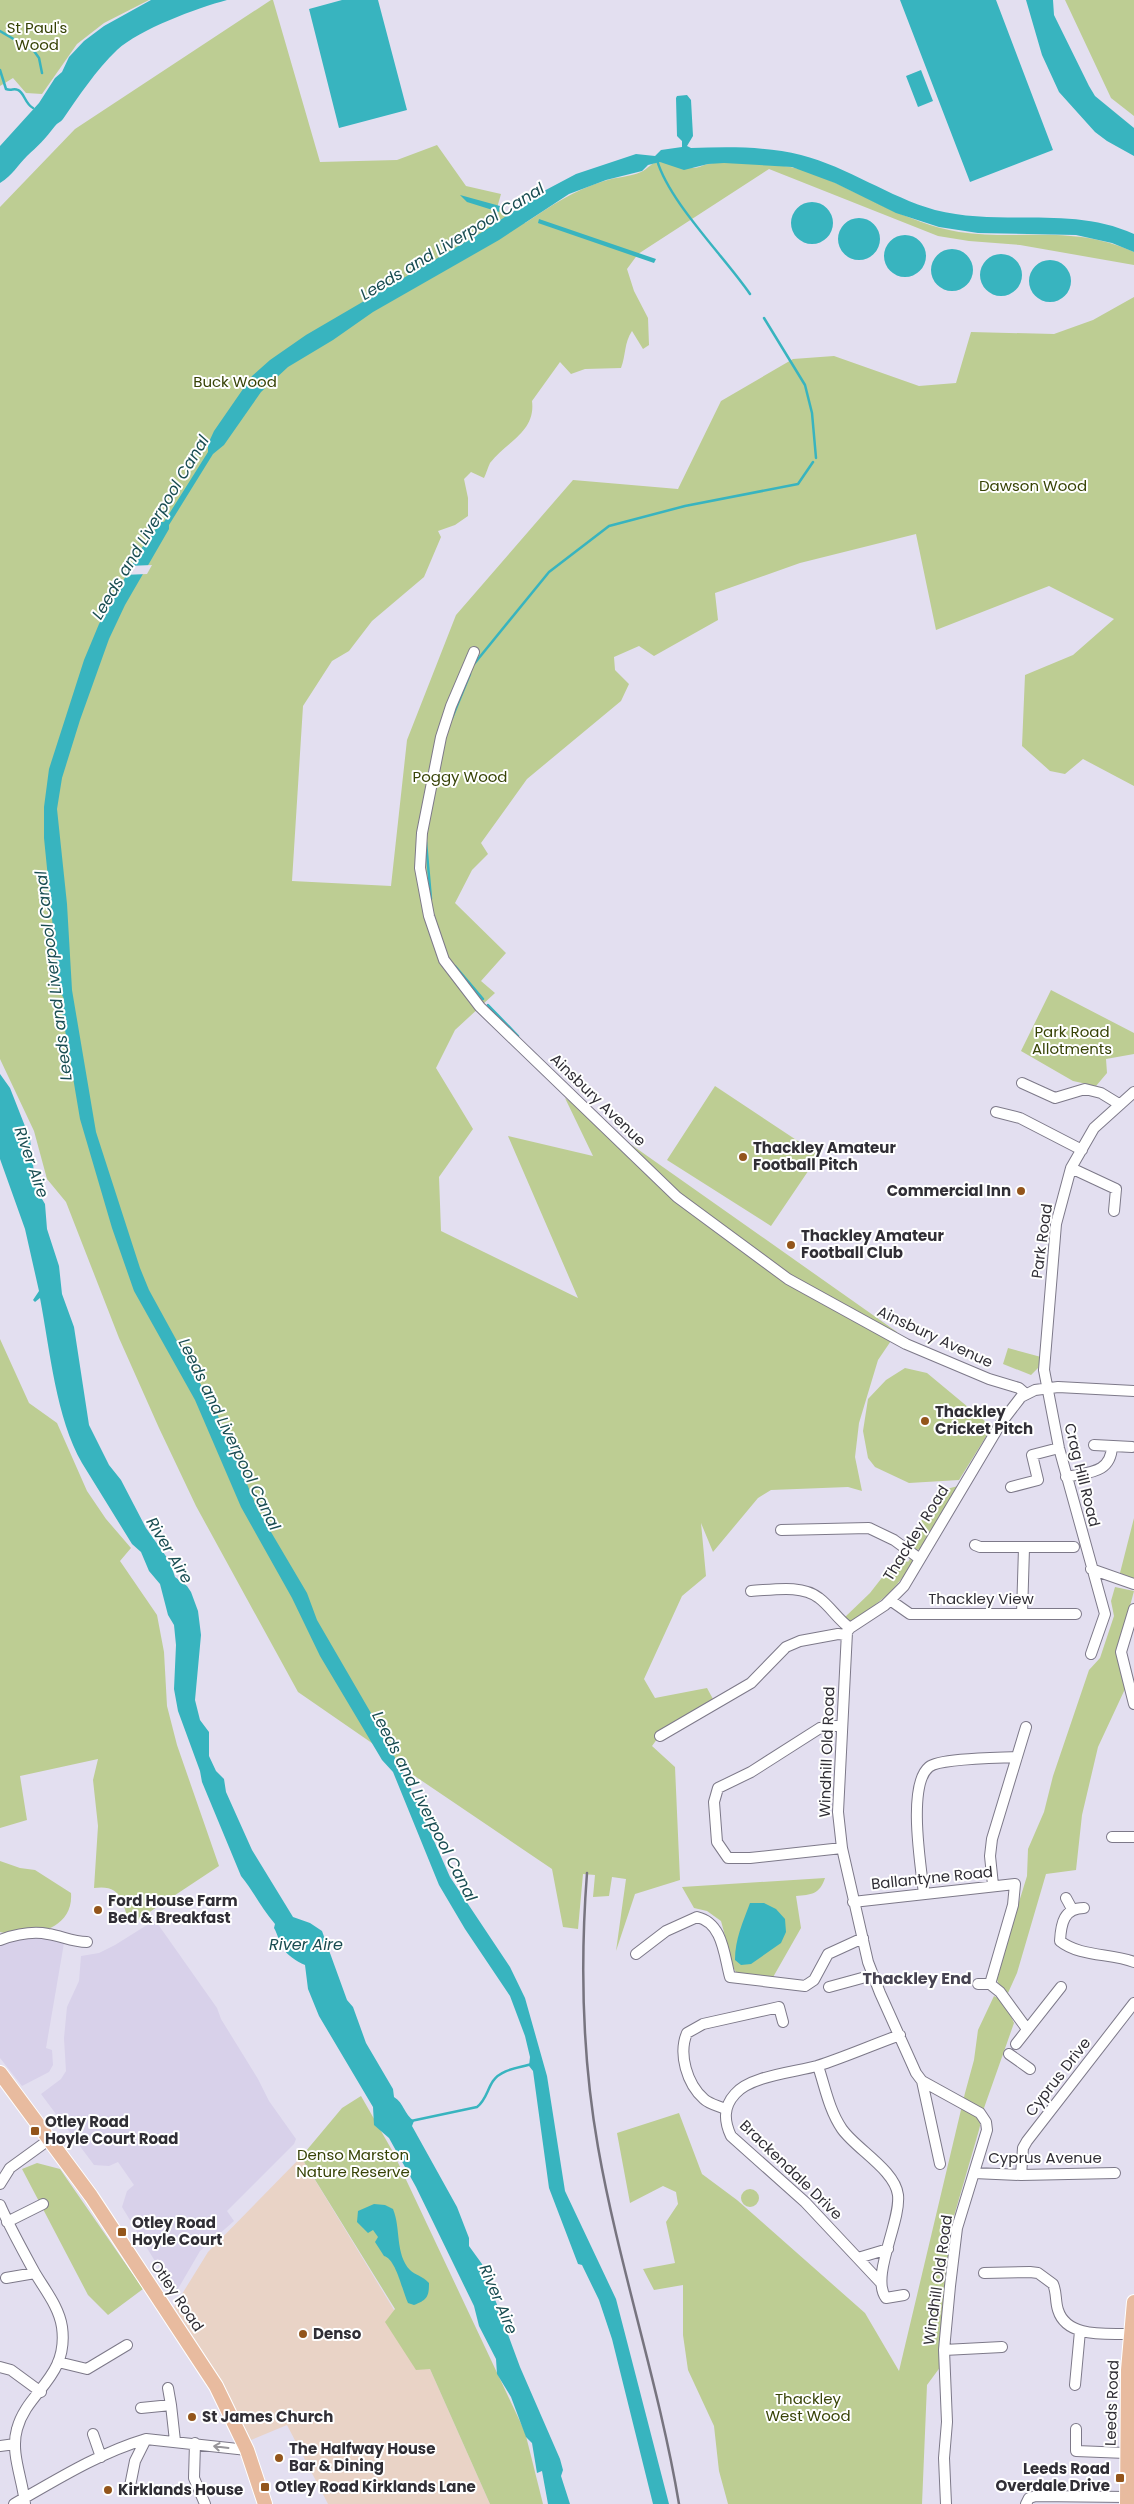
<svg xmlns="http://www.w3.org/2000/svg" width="1134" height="2504" viewBox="0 0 1134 2504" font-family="Poppins,sans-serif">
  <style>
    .built { fill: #d8d1ea }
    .industrial { fill: #e9d3c6 }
    .green { fill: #bdcd93 }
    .water { fill: #38b4bf }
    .pier { fill: #e3dff0 }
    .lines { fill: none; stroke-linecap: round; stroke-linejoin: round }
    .stream { stroke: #38b4bf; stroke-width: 2.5 }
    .minor-casing { stroke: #7d7989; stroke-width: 12 }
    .major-casing { stroke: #fff; stroke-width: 16 }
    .minor { stroke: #fff; stroke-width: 10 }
    .major { stroke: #e8bb9f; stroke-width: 14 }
    .rail { stroke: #77747f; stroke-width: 2.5 }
    .oneway { stroke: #98969a }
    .poi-dot { fill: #93551b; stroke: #fff; stroke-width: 2 }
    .labels { text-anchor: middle; stroke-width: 4; stroke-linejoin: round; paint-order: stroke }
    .park-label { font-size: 15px; fill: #374306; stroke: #fff }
    .street-label { font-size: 15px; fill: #302e35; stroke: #fff }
    .poi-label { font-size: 15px; font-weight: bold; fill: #302e35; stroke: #fff; text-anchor: start }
    .water-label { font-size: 16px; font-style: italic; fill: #194d52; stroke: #fff }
    .neighbourhood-label { font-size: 16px; font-weight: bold; fill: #474351; stroke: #fff }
  </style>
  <rect width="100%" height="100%" fill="#e3dff0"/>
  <path class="built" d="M155,1920L217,2008L221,2019L258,2079L269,2101L296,2139L294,2144L227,2211L234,2221L200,2251L175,2294L122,2207L127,2191L134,2185L118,2162L109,2166L94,2165L41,2094L61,2079L66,2071L64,2038L67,2007L79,1981L81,1956L99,1953L115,1945Z
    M14,1937H48L64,1943L46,2048L52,2050L53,2065L49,2072L22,2086L0,2058V1942Z"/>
  <path class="industrial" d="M301,2157L430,2369L490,2504H328L287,2425L251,2440L223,2383L174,2307L208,2252Z"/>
  <path class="green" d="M0,0H149L104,23L77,44L42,94L26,93L13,78L0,86Z
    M271,0H273L320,162L397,160L437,145L466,186L501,194L497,208L525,223C551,206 574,190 604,181C616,177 629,177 641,172C648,169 651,162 660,162C671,162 683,168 694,168C698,168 703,165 708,164C733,159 789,164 813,173C862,193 906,223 959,232C1022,241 1072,224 1134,252V265L1020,245L969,241L938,236L769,169L638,254L627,269L634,291L648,318L649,345L643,349L632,331C624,343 626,355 621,368L585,369L571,374L560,362L532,401C536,432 506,442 490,463C488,467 486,474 484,478L471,472L464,479L468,498V516L455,525L438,531L441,537L424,577L372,621L349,651L332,661L303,706L292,881L391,886L407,740L456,615L573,480L678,489L721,401L793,359L834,356L919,386L956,383L971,332L1054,334L1093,320L1134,297V786L1083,759L1065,774L1050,771L1022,746L1025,675L1073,655L1114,619L1049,586L936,630L916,534L800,563L715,593L718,620L654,656L639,646L614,657L615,670L629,684L621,701L527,779L481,843L488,854L472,870L455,903L506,953L481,981L495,993L455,1030L436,1068L473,1129L439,1177L441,1231L578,1298L508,1136L593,1156L565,1098L897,1332L878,1360L859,1423L855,1457L862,1491L848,1487L771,1490L758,1498L713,1552L701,1523L706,1576L682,1596L644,1679L655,1698L707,1688L713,1699L663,1731L652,1746L675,1767L680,1880L635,1894L616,1951L626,1879L612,1877L609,1896L593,1897L595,1875L583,1874L578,1929L563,1927L552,1869L397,1764L395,1759L298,1692L196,1506L159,1428L119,1338L66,1202L47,1179L34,1131L0,1059V207L75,129Z
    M1065,0H1134V116L1111,98Z
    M1051,990L1134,1033V1054L1106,1059L1107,1073L1096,1086L1073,1081L1021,1051Z
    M715,1086L819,1155L771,1226L667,1160Z
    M0,1339L29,1403L57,1423L87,1491L106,1519L131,1548L120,1561L157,1615L164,1652L167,1706L177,1745L219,1866L130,1925C122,1903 123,1884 94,1888L98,1826L93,1780L98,1759L20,1776L27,1820L0,1828Z
    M1008,1348L1041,1357L1038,1368L1031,1375L1003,1364Z
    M905,1368L927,1373L992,1427L959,1480L909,1483L875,1467L868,1458L863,1431L868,1399L886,1380Z
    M958,1486L920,1549L917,1550L907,1545L939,1491Z
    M1134,1518V1579L1120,1573Z
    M902,1552L901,1557L908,1562L911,1557L914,1560C896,1591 880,1602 851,1622L844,1618L870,1593Z
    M1115,1587L1134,1591L1118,1651L1125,1689L1098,1747L1082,1815L1076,1870L1046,1874L1017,1973L1008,1993L999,1985L996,1977L1027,1876L1028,1849L1044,1812L1053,1776L1089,1670L1100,1658L1114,1616L1111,1601Z
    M0,1861L20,1868L35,1870L71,1893C74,1931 28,1939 0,1932Z
    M825,1878C820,1894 811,1895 796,1896L801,1928L772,1979L739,1976L734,1969L721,1921L707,1911L694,1908L682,1887Z
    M994,1996L1004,2001L1014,2023L984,2108L979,2130L952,2223L941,2366L927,2385L922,2504H728L719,2471L714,2426L688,2370L683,2335V2285L654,2290L643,2269L675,2263L666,2222L678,2204L676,2192L663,2186L630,2203L617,2133L679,2113L702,2174L737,2200L865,2313L899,2371L965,2093L974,2060L978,2030Z
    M361,2096L393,2152L525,2432L543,2504H490L430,2369L416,2370L385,2322L395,2309L301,2157L342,2108Z
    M37,2163L60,2169L143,2289L108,2315L88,2295L22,2169Z
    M741 2198a9 9 0 1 1 18 0a9 9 0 1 1-18 0Z"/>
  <path class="water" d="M151,0H227C197,8 140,29 117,50C96,70 79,96 63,119C61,122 57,123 55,126C46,138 37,147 27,156C17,166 13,175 0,183V146L39,103L55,78L62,72L69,57L84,41L104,26Z
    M342,0H378L407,110L339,128L309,9Z
    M900,0H996L1053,150L970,182Z
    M1026,0H1053L1054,15L1089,86L1095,96L1134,128V156L1107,141L1095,132L1059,92L1042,55Z
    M921,70L933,101L918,107L906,76Z
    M687,95L691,100L693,136L687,146L691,148C727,147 766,146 801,155C848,167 889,197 935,210C1001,227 1071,205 1134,234V252L1112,243L1076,235L978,233L939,227L896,213L835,183L792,167L724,163L708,164L684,170L660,162L648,165L642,171L606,180L569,194L499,240L373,312L333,340L288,367L261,392L224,445L213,454L169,525V529L125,605L109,639L80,720L62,778L57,809L67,904L72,990L96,1132L140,1268L149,1290L218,1416L258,1510L307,1593L317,1620L375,1720L408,1782L450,1877L510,1967L525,1998L547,2076L565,2191L616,2299L669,2504H653L612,2339L599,2300L582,2265L578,2264L549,2188L533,2071L529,2066L530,2057L525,2036L510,1996L465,1929L439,1885L393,1772L382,1760L320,1656L292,1598L241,1507L195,1400L134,1291L112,1228L80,1119L61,1006L64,999L59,989L44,838V807L49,769L84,660L99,624L141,549L161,522H164L208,452V444L214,431L252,376L270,360L306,335L484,231L542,192L576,174L636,154L655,156L661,150L682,147V141L677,136L676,98L677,96Z
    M460,195L500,206L499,212L467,202Z
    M791 223a21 21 0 1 1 42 0a21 21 0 1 1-42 0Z
    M838 239a21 21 0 1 1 42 0a21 21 0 1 1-42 0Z
    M539,219L656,259L654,263L538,223Z
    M884 256a21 21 0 1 1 42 0a21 21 0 1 1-42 0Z
    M931 270a21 21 0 1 1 42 0a21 21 0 1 1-42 0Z
    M980 275a21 21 0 1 1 42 0a21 21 0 1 1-42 0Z
    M1029 281a21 21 0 1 1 42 0a21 21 0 1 1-42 0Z
    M0,1074L10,1088L30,1139L36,1189L45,1204L47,1229L59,1266L62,1294L74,1327L89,1425L109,1465L121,1480L146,1528L170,1562L175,1577L187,1586L191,1592L198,1611L201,1635L195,1700L200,1720L209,1732V1756L216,1771L224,1779L226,1792L252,1850L293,1917L310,1923L322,1931L347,2000L353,2007L366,2043L393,2089L394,2097C404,2103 404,2114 414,2121L412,2126L457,2207L469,2238V2246L482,2264L520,2367L560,2459L563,2470L561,2476L570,2504H548L542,2471L537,2473L532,2443L526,2437L511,2397L497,2374L496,2359L479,2326L474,2306L416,2187L389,2138L374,2125L373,2107L319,2016L308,1989L305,1965C296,1961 287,1955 282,1947C279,1942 278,1935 274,1928L275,1924C262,1909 254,1892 241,1876L202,1782L200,1771L178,1711L174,1689L176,1645L174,1625L168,1615L160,1584L149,1571L141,1552L132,1544L82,1463C56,1418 50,1350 40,1298L35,1302L33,1300L39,1291L25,1229L0,1159Z
    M750,1903H764L776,1909L785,1919L786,1932L781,1943L751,1964L741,1965L735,1960C735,1939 743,1922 750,1903Z
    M374,2204L385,2205L393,2209C401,2228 395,2254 410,2270C415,2275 423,2276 429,2283C429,2297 427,2300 414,2305L408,2303C402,2290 396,2259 384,2256L375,2242L378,2237L373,2230L368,2233L357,2222L358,2211Z"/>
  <path class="pier" d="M152,565L147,574L123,575L128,566Z"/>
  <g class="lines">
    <path class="stream" d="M0,31L34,51L39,58L42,73
      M0,70L6,89C11,91 14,88 18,90C24,92 25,104 33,108
      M657,160C669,202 724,256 750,294
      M764,318L805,385L812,413L816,458
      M474,664L549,572L609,526L685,506L798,484L813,462
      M452,718L470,674
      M426,842L431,899
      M455,966L483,999
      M488,1005L518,1036
      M411,2121L477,2107C486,2100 487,2090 493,2081C501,2069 519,2068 532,2064"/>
    <g class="minor-casing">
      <path id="minor" d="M474,652L451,706L441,737L422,833L420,868L429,916L444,960L480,1007L677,1197L788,1279L906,1344L989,1379L1019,1388L1026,1394
        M1022,1083L1055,1098L1085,1089L1101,1093L1119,1104
        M996,1112L1020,1118L1082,1150
        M1071,1168L1116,1189L1114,1211
        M1094,1445L1132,1447
        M1066,1477C1088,1472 1111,1474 1112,1446
        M1011,1487L1038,1480L1032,1455L1059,1448
        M781,1530L869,1528L894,1540L920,1559
        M975,1545L980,1547H1074
        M1091,1569L1134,1584
        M751,1591C772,1590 802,1584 819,1598C831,1607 838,1620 850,1628
        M890,1600L910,1614H1076
        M1134,1609L1121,1652L1134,1704
        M1022,1614L1024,1548
        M1091,1654L1105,1614L1059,1448L1044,1370L1056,1224L1071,1168L1094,1128L1134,1092
        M842,1725L820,1728L751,1772L718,1788L714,1802L717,1842L728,1858H750L842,1848
        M660,1736L751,1683L786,1647L800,1641L838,1634L846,1635
        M1112,1837H1134
        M993,1885L990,1856L992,1839L1026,1727
        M924,1894C921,1867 907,1785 929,1767C940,1758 1000,1758 1017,1757
        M1066,1898L1072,1909
        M853,1902L1015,1884L1013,1905L990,1984L1000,1992L1027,2029
        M1084,1908C1064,1908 1061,1923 1060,1941C1080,1957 1111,1953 1134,1962
        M0,1940C14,1935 33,1931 48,1934C62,1936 72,1942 87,1942
        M636,1954L666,1931L697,1917C723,1923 724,1955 730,1977L805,1986L814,1980L828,1954L863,1938
        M978,1984H990
        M829,1987L873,1975
        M1016,2044L1061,1987
        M1009,2054L1030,2069
        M818,2066C825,2087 829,2110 842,2129C856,2149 895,2170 898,2195C901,2222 870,2277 886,2298L904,2295
        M922,2081L940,2164
        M725,2109C719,2106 709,2104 704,2099C687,2084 678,2054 687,2033L703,2024L779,2007L783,2022
        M974,2173L1021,2175L1115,2173
        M1021,2175L1023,2148L1027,2141L1134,2003
        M0,2184L10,2168L50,2139
        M0,2205C10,2228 23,2251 35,2273C45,2290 59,2307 62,2327C69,2378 27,2391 17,2429C10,2453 23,2480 25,2504
        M7,2222L43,2204
        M858,2258L888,2249
        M984,2273L1030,2272L1038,2273L1053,2284C1057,2293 1055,2301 1058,2310C1067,2339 1108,2333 1131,2334
        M6,2278L35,2273
        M881,2283L805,2202L731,2136C724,2121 723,2107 735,2094C750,2076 795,2072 817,2066C845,2057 872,2045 900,2035
        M944,2350L1002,2347
        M58,2362L87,2369L127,2345
        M0,2367L11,2370L41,2392
        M1075,2385L1080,2331
        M168,2388L171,2405
        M141,2408L171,2405L175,2441
        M1076,2429V2451L1126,2453
        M93,2434L101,2457
        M195,2443L194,2478L205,2504
        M0,2446L15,2444
        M130,2486L135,2461L146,2439
        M14,2504C56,2480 99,2453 146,2439L247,2450
        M946,2504L944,2458L947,2422L944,2350L950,2286L957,2228L987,2130L986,2122L980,2113L922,2081L916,2073L880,1993L868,1962L842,1848L838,1812L847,1632L850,1628L885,1605L904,1586L1001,1423L1021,1397L1035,1390L1058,1387L1134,1391
        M1026,2504L1029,2498L1036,2496L1127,2497"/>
    </g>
    <g class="major-casing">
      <path id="major" d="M0,2073L91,2196L216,2386L247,2450L265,2504
        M1127,2504L1128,2370L1134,2302"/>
    </g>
    <use href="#minor" class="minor"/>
    <use href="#major" class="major"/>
    <path class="rail" d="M587,1873C580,1965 582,2056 598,2147C619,2267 659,2384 679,2504"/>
  </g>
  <defs><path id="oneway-shaft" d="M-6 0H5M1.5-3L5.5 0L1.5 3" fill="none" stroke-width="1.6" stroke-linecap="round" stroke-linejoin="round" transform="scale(1.25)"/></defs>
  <use class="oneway" href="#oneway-shaft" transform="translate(221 2447) rotate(-173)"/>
  <g class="poi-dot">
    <circle cx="743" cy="1157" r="5"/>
    <circle cx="1021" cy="1191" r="5"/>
    <circle cx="791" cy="1245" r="5"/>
    <circle cx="925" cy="1421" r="5"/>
    <circle cx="98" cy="1910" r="5"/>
    <rect x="30" y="2126" width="10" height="10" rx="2.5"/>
    <rect x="117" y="2227" width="10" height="10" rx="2.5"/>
    <circle cx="303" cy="2334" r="5"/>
    <circle cx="192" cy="2417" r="5"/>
    <circle cx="279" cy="2458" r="5"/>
    <rect x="1115" y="2473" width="10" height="10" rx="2.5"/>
    <rect x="260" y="2482" width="10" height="10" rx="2.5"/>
    <circle cx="108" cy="2490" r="5"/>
  </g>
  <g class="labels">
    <g class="park-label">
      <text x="37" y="33">St Paul's<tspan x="37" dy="17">Wood</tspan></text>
      <text x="235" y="387">Buck Wood</text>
      <text x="1033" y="491">Dawson Wood</text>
      <text x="460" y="782">Poggy Wood</text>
      <text x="1072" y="1037">Park Road<tspan x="1072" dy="17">Allotments</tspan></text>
      <text x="353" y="2160">Denso Marston<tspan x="353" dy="17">Nature Reserve</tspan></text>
      <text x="808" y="2404">Thackley<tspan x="808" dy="17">West Wood</tspan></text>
    </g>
    <g class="street-label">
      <text transform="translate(598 1100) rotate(44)" y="5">Ainsbury Avenue</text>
      <text transform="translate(1042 1241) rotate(-82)" y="5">Park Road</text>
      <text transform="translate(935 1337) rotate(25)" y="5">Ainsbury Avenue</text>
      <text transform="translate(1082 1475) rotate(76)" y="5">Crag Hill Road</text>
      <text transform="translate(916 1533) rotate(-58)" y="5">Thackley Road</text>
      <text x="981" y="1604">Thackley View</text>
      <text transform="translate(827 1752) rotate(-88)" y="5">Windhill Old Road</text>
      <text transform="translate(932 1878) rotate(-6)" y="5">Ballantyne Road</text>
      <text transform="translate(1058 2077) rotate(-52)" y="5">Cyprus Drive</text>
      <text x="1045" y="2163">Cyprus Avenue</text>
      <text transform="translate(791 2170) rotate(44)" y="5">Brackendale Drive</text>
      <text transform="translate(938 2280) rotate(-82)" y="5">Windhill Old Road</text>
      <text transform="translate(177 2296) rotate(56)" y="5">Otley Road</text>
      <text transform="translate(1112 2403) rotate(-88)" y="5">Leeds Road</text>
    </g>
    <g class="poi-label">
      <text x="753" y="1153">Thackley Amateur<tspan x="753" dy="17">Football Pitch</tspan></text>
      <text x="1011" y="1196" text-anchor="end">Commercial Inn</text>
      <text x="801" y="1241">Thackley Amateur<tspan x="801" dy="17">Football Club</tspan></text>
      <text x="935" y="1417">Thackley<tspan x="935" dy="17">Cricket Pitch</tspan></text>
      <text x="108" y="1906">Ford House Farm<tspan x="108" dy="17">Bed &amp; Breakfast</tspan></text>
      <text x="45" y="2127">Otley Road<tspan x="45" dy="17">Hoyle Court Road</tspan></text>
      <text x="132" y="2228">Otley Road<tspan x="132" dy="17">Hoyle Court</tspan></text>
      <text x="313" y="2339">Denso</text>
      <text x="202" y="2422">St James Church</text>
      <text x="289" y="2454">The Halfway House<tspan x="289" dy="17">Bar &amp; Dining</tspan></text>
      <text x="1110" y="2474" text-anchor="end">Leeds Road<tspan x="1110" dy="17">Overdale Drive</tspan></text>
      <text x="275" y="2492">Otley Road Kirklands Lane</text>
      <text x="118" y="2495">Kirklands House</text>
    </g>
    <g class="water-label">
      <text transform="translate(452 241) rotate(-31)" y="6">Leeds and Liverpool Canal</text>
      <text transform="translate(150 527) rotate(-59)" y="6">Leeds and Liverpool Canal</text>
      <text transform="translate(53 976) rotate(-97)" y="6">Leeds and Liverpool Canal</text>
      <text transform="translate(32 1162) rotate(71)" y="6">River Aire</text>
      <text transform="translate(230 1434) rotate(64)" y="6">Leeds and Liverpool Canal</text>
      <text transform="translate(170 1550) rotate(59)" y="6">River Aire</text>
      <text transform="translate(425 1806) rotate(63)" y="6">Leeds and Liverpool Canal</text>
      <text x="306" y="1950">River Aire</text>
      <text transform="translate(499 2299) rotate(67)" y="6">River Aire</text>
    </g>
    <g class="neighbourhood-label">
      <text x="917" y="1984">Thackley End</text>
    </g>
  </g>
</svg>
